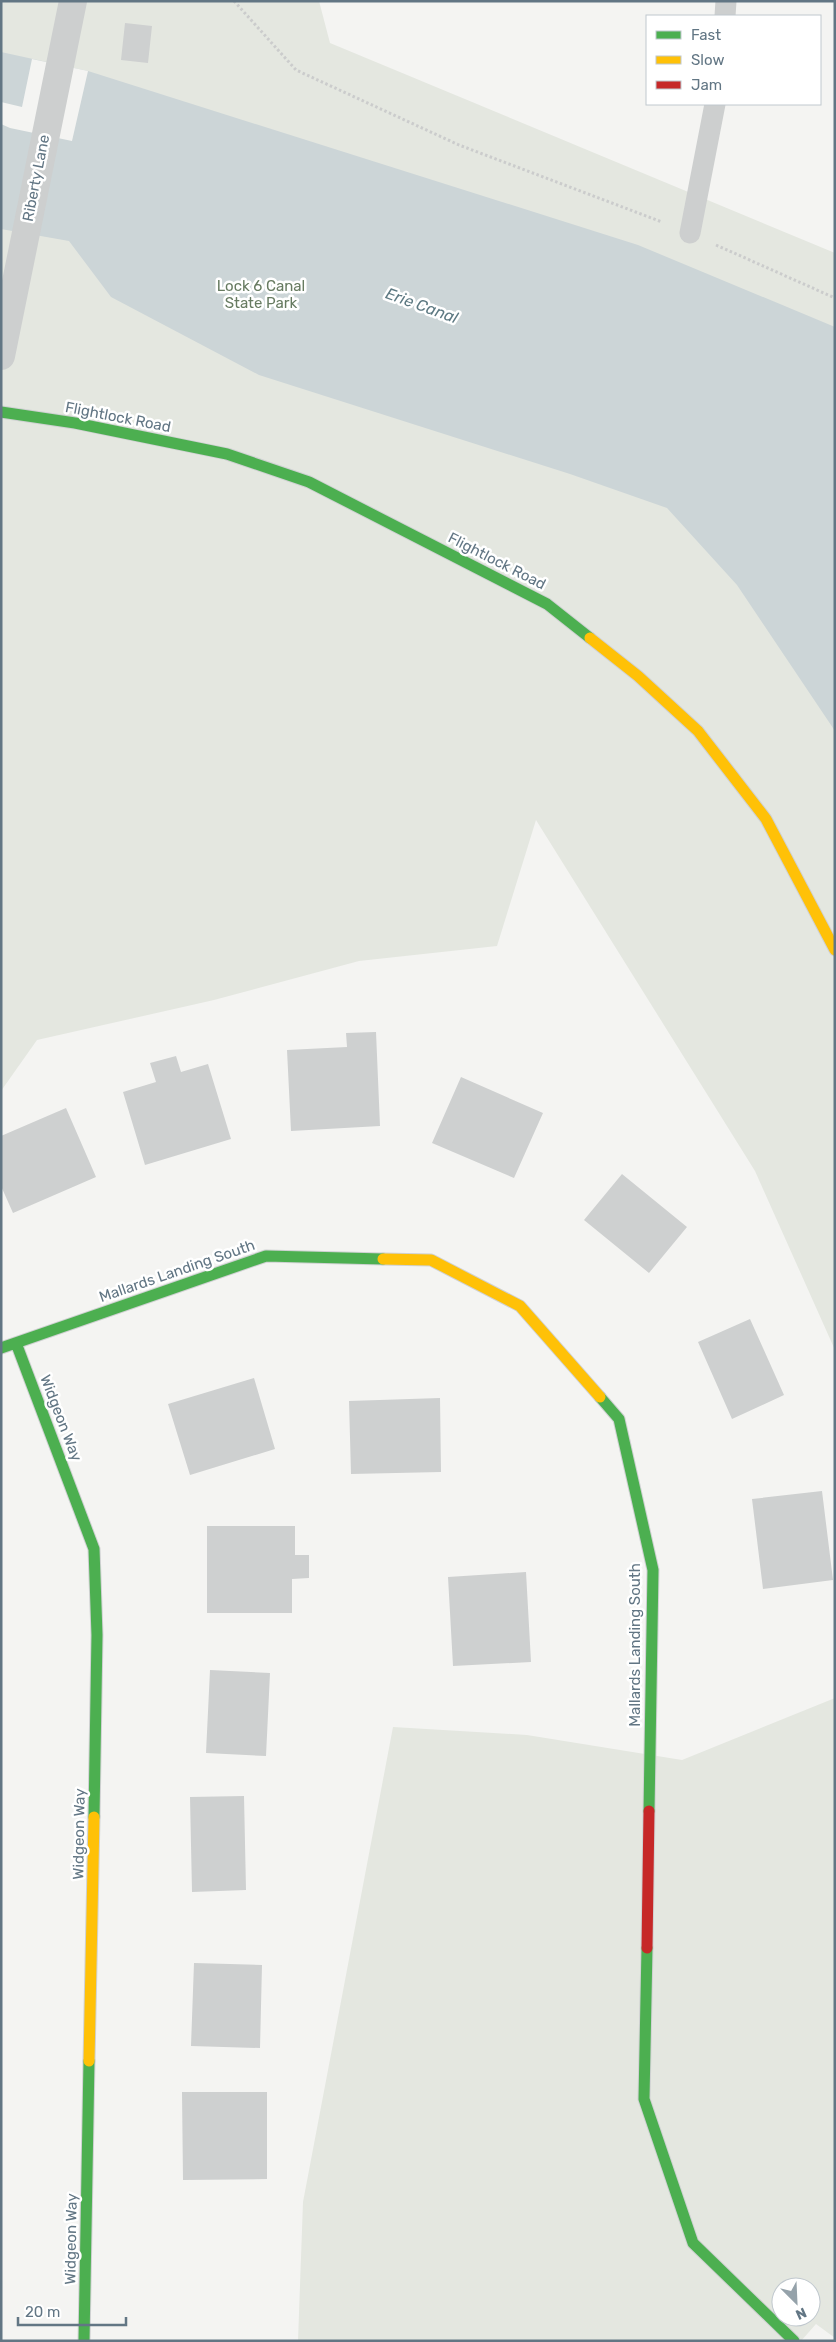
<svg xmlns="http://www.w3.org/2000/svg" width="836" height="2342" viewBox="0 0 836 2342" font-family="Rubik,sans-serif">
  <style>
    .green { fill: #e4e7e0; fill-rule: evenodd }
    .water { fill: #ccd5d7 }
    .pier { fill: #f4f4f2 }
    .building { fill: #ced0d0 }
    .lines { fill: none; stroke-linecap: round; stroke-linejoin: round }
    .fast-casing { stroke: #cfd1d2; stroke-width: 13 }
    .slow-casing { stroke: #cfd1d2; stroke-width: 13 }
    .jam-casing { stroke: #cfd1d2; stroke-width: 13 }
    .path { stroke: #cbcccc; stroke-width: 3; stroke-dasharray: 2.5 2.5; stroke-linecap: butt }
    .lane { stroke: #cdcfcf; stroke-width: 21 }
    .street { stroke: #cdcfcf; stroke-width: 28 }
    .fast { stroke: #4caf50; stroke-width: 11 }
    .slow { stroke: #ffc107; stroke-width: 11 }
    .jam { stroke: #c62828; stroke-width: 11 }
    .labels { text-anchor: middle; stroke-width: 5; stroke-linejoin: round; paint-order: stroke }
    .street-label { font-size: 15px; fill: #627684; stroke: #fff }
    .park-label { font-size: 15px; fill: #677b61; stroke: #fff }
    .water-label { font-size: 16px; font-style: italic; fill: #5d7982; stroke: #fff }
  </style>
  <rect width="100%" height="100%" fill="#f4f4f2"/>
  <path class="green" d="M1,1H319L330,43L835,253V1350L755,1171L536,820L497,946L359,961L214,1000L37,1040L1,1091Z
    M835,1698V2338L816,2324L801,2341H298L303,2202L393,1727L527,1735L682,1760ZM781,2287H811V2317H781Z"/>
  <path class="water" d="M1,52L88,71L638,245L835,327V731L737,585L667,508L570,474L259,375L111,297L69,241L1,229Z"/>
  <path class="pier" d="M32,59L88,71L72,141L10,128L1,124V102L22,107Z"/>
  <path class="building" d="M125,23L152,26L148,63L121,60Z
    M376,1032L380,1126L291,1131L287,1050L347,1047L346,1033Z
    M176,1056L181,1072L208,1064L231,1139L145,1165L123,1092L156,1082L150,1063Z
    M461,1077L543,1113L514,1178L432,1143Z
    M66,1108L96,1177L13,1213L1,1186V1136Z
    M622,1174L687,1227L649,1273L584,1220Z
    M750,1319L784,1395L732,1419L698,1342Z
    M254,1378L275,1449L190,1475L168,1404Z
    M440,1398L441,1472L351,1474L349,1401Z
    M822,1491L833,1580L763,1589L752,1499Z
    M207,1526H295V1555H309V1578L292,1579V1613H207Z
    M526,1572L531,1662L453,1666L448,1577Z
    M210,1670L270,1673L266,1756L206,1753Z
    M244,1796L246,1890L192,1892L190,1797Z
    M194,1963L262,1965L260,2048L191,2046Z
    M182,2092H267V2179L183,2180Z"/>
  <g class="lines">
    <g class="fast-casing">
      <path id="fast" d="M1,412L75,423L227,454L309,482L547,604L590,638
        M16,1343L94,1549L97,1635L94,1817
        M1,1348L266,1256L383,1259
        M600,1397L619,1419L653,1570L649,1811
        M647,1948L644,2099L693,2243L794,2341
        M84,2341L89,2061"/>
    </g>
    <g class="slow-casing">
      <path id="slow" d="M590,638L638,676L698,731L766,819L835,950
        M383,1259L431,1260L520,1306L600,1397
        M89,2061L94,1817"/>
    </g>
    <g class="jam-casing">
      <path id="jam" d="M647,1948L649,1811"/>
    </g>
    <path class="path" d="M234,1L296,70L459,145L662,222
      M716,245L835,298"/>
    <path class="lane" d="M725,16L726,1
      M690,233L715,104"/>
    <path class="street" d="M1,356L73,1"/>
    <use href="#fast" class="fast"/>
    <use href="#slow" class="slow"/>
    <use href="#jam" class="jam"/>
  </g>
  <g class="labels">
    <g class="street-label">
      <text transform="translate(36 178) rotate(-79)" y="5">Riberty Lane</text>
      <text transform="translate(118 417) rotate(11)" y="5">Flightlock Road</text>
      <text transform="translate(497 561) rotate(27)" y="5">Flightlock Road</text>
      <text transform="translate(177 1271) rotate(-19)" y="5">Mallards Landing South</text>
      <text transform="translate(61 1418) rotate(69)" y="5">Widgeon Way</text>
      <text transform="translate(635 1645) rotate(-90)" y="5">Mallards Landing South</text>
      <text transform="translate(79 1834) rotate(-89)" y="5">Widgeon Way</text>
      <text transform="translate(71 2239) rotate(-89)" y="5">Widgeon Way</text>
    </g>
    <g class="park-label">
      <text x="261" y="291">Lock 6 Canal<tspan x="261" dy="17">State Park</tspan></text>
    </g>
    <g class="water-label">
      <text transform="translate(422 305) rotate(20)" y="6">Erie Canal</text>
    </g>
  </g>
  <rect width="836" height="2342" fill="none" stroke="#627684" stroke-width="5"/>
  <rect x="646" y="15" width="175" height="90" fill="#ffffff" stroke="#c0c8ce"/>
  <rect x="656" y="31" width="25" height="8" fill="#4caf50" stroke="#c0c8ce"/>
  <text x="691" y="40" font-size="15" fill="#627684">Fast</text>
  <rect x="656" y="56" width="25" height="8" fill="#ffc107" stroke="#c0c8ce"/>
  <text x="691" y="65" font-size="15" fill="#627684">Slow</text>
  <rect x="656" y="81" width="25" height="8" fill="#c62828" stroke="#c0c8ce"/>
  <text x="691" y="90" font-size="15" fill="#627684">Jam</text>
  <g transform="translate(796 2302) rotate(156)"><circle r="24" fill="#ffffff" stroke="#c0c8ce"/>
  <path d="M0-4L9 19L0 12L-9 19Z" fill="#95a2aa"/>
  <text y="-8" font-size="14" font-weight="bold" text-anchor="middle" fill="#627684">N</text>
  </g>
  <path d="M18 2317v8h108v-8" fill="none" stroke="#627684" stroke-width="2.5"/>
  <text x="25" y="2317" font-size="15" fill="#627684" stroke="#ffffff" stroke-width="4" paint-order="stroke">20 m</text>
</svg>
